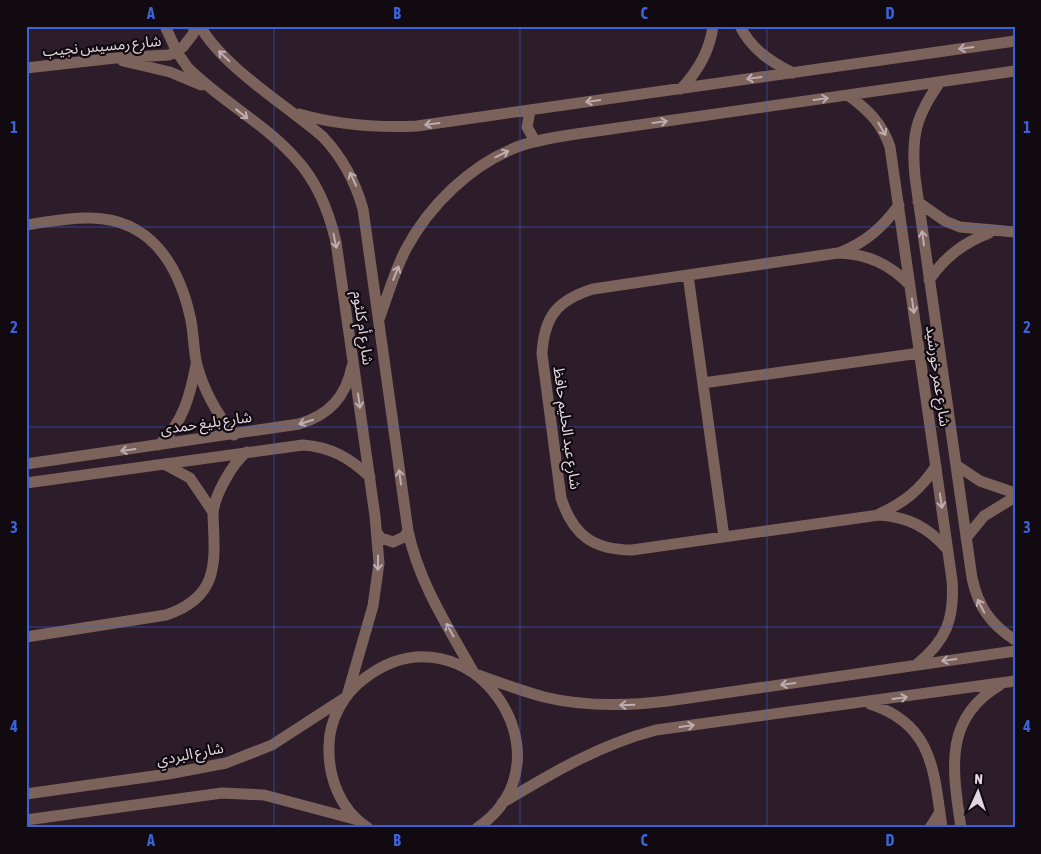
<svg xmlns="http://www.w3.org/2000/svg" width="1041" height="854" viewBox="0 0 1041 854" font-family="'Asap Condensed','Noto Sans Arabic',sans-serif">
  <style>
    .lines { fill: none; stroke-linecap: round; stroke-linejoin: round }
    .minor { stroke: #7b635b; stroke-width: 11 }
    .oneway { stroke: #beaeb2 }
    .grid { fill: none; stroke: #3b63d9; stroke-width: 1; stroke-opacity: 0.55 }
    .labels { text-anchor: middle; stroke-width: 4.5; stroke-linejoin: round; paint-order: stroke }
    .street-label { font-size: 15px; fill: #e2d7e1; stroke: #110a10 }
    .neatline { fill: none; stroke: #3b63d9; stroke-width: 2 }
    .grid-label { font-size: 16px; text-anchor: middle; font-weight: bold; fill: #3b63d9 }
  </style>
  <rect width="100%" height="100%" fill="#2d1d2b"/>
  <g class="lines">
    <path class="minor" d="M165,26L177,52L188,68C222,102 266,124 297,160C318,183 329,212 336,242L375,516L379,563L373,606L347,696
      M200,26C224,68 286,105 323,137C343,158 355,181 363,209L408,531C419,583 448,627 474,673
      M740,26C751,49 771,62 793,73
      M123,61L170,72L201,85
      M26,68L115,58L169,55L183,47L193,34L195,26
      M940,82C916,116 911,135 915,177L972,578C978,606 990,624 1015,640
      M681,89C698,71 710,51 713,26
      M848,95C868,110 882,123 890,147L952,580C955,619 946,641 916,665
      M530,111L527,127L535,141
      M299,114C338,125 376,128 417,126L1015,41
      M918,202L945,221L960,227L1015,232
      M26,225C47,222 69,217 91,218C150,219 178,264 190,316C194,332 193,349 197,365C204,391 217,414 234,435
      M841,252C866,242 883,227 899,205
      M688,275L724,537
      M929,280C945,257 963,243 989,233
      M910,285C889,264 868,254 838,253L593,289C557,300 544,317 542,354L561,498C573,535 593,550 632,550L879,515C908,517 928,527 947,549
      M380,317C388,294 395,270 406,249C429,206 470,165 517,147C536,140 556,137 576,134L1015,71
      M703,383L920,353
      M159,445C183,423 190,396 196,365
      M26,464L299,424C329,415 346,397 352,366
      M164,464L190,478L213,512
      M956,465L980,481L1015,493
      M26,483L303,445C331,447 350,458 370,477
      M879,514C904,503 921,489 936,466
      M377,533L381,538L393,542L404,537L408,531
      M966,538L984,516L1015,497
      M26,637L166,615C220,597 215,562 213,515C213,497 233,462 247,452
      M478,675C500,683 522,691 544,697C585,707 627,706 668,701L1015,651
      M870,704C933,724 934,771 942,828
      M26,794L168,774L226,763L272,745L343,699
      M502,803C552,773 599,745 656,730L1015,681
      M26,820L222,793L264,795L358,820
      M368,828C340,810 328,777 329,746C329,720 344,693 365,678C468,600 579,758 477,828
      M930,828L940,812
      M961,828C953,771 942,719 1000,685"/>
  </g>
  <defs><path id="oneway-shaft" d="M-6 0H5M1.5-3L5.5 0L1.5 3" fill="none" stroke-width="1.6" stroke-linecap="round" stroke-linejoin="round" transform="scale(1.25)"/></defs>
  <g class="oneway">
    <use href="#oneway-shaft" transform="translate(966 48) rotate(172)"/>
    <use href="#oneway-shaft" transform="translate(224 56) rotate(-136)"/>
    <use href="#oneway-shaft" transform="translate(754 78) rotate(172)"/>
    <use href="#oneway-shaft" transform="translate(821 99) rotate(-8)"/>
    <use href="#oneway-shaft" transform="translate(593 101) rotate(172)"/>
    <use href="#oneway-shaft" transform="translate(242 114) rotate(38)"/>
    <use href="#oneway-shaft" transform="translate(660 122) rotate(-8)"/>
    <use href="#oneway-shaft" transform="translate(432 124) rotate(172)"/>
    <use href="#oneway-shaft" transform="translate(882 129) rotate(60)"/>
    <use href="#oneway-shaft" transform="translate(502 154) rotate(-26)"/>
    <use href="#oneway-shaft" transform="translate(353 179) rotate(-115)"/>
    <use href="#oneway-shaft" transform="translate(923 238) rotate(-98)"/>
    <use href="#oneway-shaft" transform="translate(335 241) rotate(78)"/>
    <use href="#oneway-shaft" transform="translate(396 273) rotate(-68)"/>
    <use href="#oneway-shaft" transform="translate(913 306) rotate(82)"/>
    <use href="#oneway-shaft" transform="translate(359 401) rotate(82)"/>
    <use href="#oneway-shaft" transform="translate(306 422) rotate(162)"/>
    <use href="#oneway-shaft" transform="translate(128 450) rotate(172)"/>
    <use href="#oneway-shaft" transform="translate(400 477) rotate(-98)"/>
    <use href="#oneway-shaft" transform="translate(941 501) rotate(82)"/>
    <use href="#oneway-shaft" transform="translate(378 563) rotate(91)"/>
    <use href="#oneway-shaft" transform="translate(981 606) rotate(-117)"/>
    <use href="#oneway-shaft" transform="translate(450 630) rotate(-119)"/>
    <use href="#oneway-shaft" transform="translate(949 660) rotate(172)"/>
    <use href="#oneway-shaft" transform="translate(788 684) rotate(172)"/>
    <use href="#oneway-shaft" transform="translate(900 698) rotate(-8)"/>
    <use href="#oneway-shaft" transform="translate(627 705) rotate(178)"/>
    <use href="#oneway-shaft" transform="translate(687 726) rotate(-8)"/>
  </g>
  <path class="grid" d="M274,26V828M520,26V828M767,26V828M26,227H1015M26,427H1015M26,627H1015"/>
  <g class="labels">
    <g class="street-label">
      <text transform="translate(102 46) rotate(-5)" y="5">شارع رمسيس نجيب</text>
      <text transform="translate(363 328) rotate(82)" y="5">شارع أم كلثوم</text>
      <text transform="translate(938 376) rotate(82)" y="5">شارع عمر خورشيد</text>
      <text transform="translate(206 423) rotate(-8)" y="5">شارع بليغ حمدى</text>
      <text transform="translate(567 428) rotate(82)" y="5">شارع عبد الحليم حافظ</text>
      <text transform="translate(190 754) rotate(-11)" y="5">شارع البردي</text>
    </g>
  </g>
  <rect width="1041" height="854" fill="none" stroke="#110a10" stroke-width="55"/>
  <g transform="translate(978 792) rotate(3)" stroke="#110a10" stroke-width="4" paint-order="stroke">
  <path d="M0-4L9 19L0 12L-9 19Z" fill="#e2d7e1"/>
  <text y="-8" font-size="14" font-weight="bold" text-anchor="middle" fill="#e2d7e1">N</text>
  </g>
  <rect x="28" y="28" width="986" height="798" class="neatline"/>
  <g class="grid-label">
    <text x="151" y="19">A</text>
    <text x="397" y="19">B</text>
    <text x="644" y="19">C</text>
    <text x="890" y="19">D</text>
    <text x="14" y="133">1</text>
    <text x="1027" y="133">1</text>
    <text x="14" y="333">2</text>
    <text x="1027" y="333">2</text>
    <text x="14" y="533">3</text>
    <text x="1027" y="533">3</text>
    <text x="14" y="732">4</text>
    <text x="1027" y="732">4</text>
    <text x="151" y="846">A</text>
    <text x="397" y="846">B</text>
    <text x="644" y="846">C</text>
    <text x="890" y="846">D</text>
  </g>
</svg>
